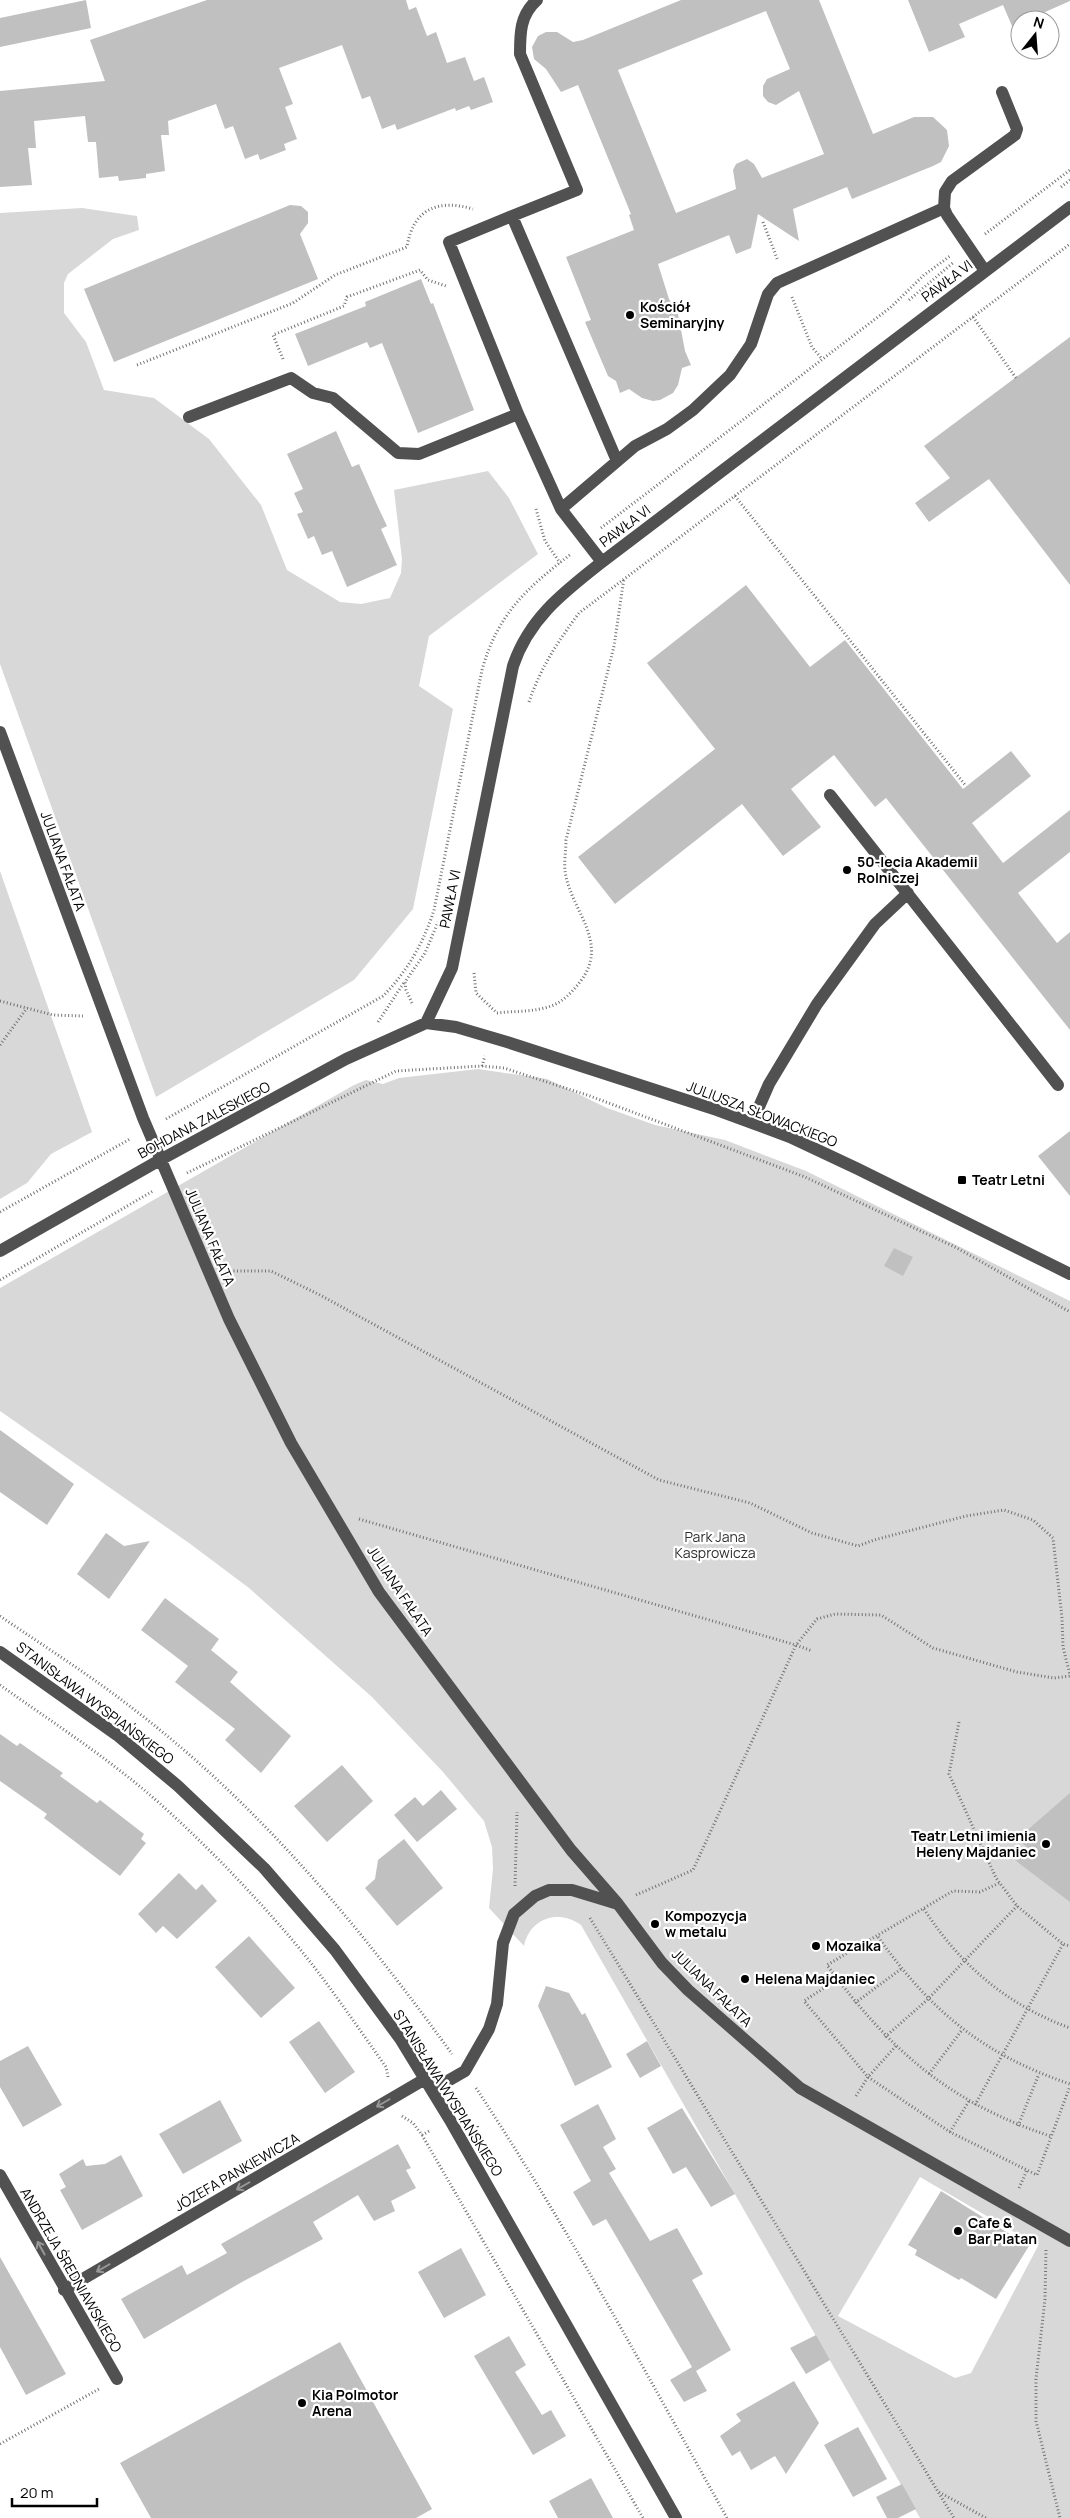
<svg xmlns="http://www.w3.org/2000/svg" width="1070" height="2518" viewBox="0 0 1070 2518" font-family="Manrope,sans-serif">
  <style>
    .green { fill: #d8d8d8; fill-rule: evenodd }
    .building { fill: #c0c0c0; fill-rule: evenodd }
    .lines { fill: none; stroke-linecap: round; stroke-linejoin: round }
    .path { stroke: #737373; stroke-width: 3; stroke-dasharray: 1 2.5; stroke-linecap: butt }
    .minor { stroke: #515151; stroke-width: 12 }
    .oneway { stroke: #979797 }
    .poi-dot { fill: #000; stroke: #fff; stroke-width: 2 }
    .labels { text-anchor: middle; stroke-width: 4.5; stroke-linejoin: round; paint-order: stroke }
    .street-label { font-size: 14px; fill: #000; stroke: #fff }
    .poi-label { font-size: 14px; font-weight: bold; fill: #000; stroke: #fff; text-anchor: start }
    .park-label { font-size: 14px; fill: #2f2f2f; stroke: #fff }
  </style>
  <rect width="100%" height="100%" fill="#fff"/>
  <path class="green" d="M82,208L137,216L139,230L113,239L68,274L64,283V313L86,342L104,390L154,398L209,439L261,505L287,570L340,602L361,604L390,598L401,573L402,559L394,490L488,471L509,498L538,554L429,636L419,686L453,709L413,909L354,980L156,1097L0,664V213Z
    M0,871L92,1132L51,1154L27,1183L0,1199Z
    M478,1069L547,1079L607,1108L655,1125L725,1140L806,1171L1070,1301V2518H920L581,1925C558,1909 530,1918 524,1946L489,1908L493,1869L492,1847L484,1821L443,1772L372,1697L249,1588L189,1543L0,1411V1288L354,1085L366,1080L383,1084L399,1078ZM920,2177L1038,2246L971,2373L955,2378L838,2316Z"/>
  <path class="building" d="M86,0L91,28L0,47V18Z
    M207,0H406L409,10L416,7L427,36L436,32L447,63L465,57L474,81L484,77L493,102L471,110L469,106L456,111L455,108L397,130L395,124L382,129L370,96L362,99L342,45L279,68L293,104L285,107L297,139L284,144L286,150L260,160L258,154L245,159L233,126L225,129L216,104L168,121L169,135H161L165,171L146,174V178L119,181L118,176L99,178L96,142H88L85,116L34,121L36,148H28L32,185L0,187V91L105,81L90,40Z
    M681,0H819L873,134L914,117H933L947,130L949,146L941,162L933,166L852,199L847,187L793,209L799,241L758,214L751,248L736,254L729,235L658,264L669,299L678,314L685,351L691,365L682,368L678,385L673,393L660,400L653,401L642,398L629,389L620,393L616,381L608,376L585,322L591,320L566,257L634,230L629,215L631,214L578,85L561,92L546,69L534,59L532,47L538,36L546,32H557L573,42L583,40ZM766,11L790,69L767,79L763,86V96L768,102L776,105L799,91L824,154L762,178L754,164L747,159L736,164L733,170L736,189L676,213L618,70Z
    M908,0H1070V1L1027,20H1020V23L1012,26L1003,5L959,24L965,37L929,52Z
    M290,205L301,206L308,212V223L300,234L318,279L114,362L84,289Z
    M421,279L431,304L433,303L474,410L418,433L382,343L370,348L367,342L308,366L295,334L366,306L365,302Z
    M1070,337V585L989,479L929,522L915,503L950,478L924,446Z
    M336,431L352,467L359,464L378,507L387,526L381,529L397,565L347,587L332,551L322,555L314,536L308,539L297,514L303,512L294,493L303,489L287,454Z
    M746,585L810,667L845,640L963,789L1011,751L1031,776L972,823L1003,863L1070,810V852L1018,893L1057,943L1070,932V1030L886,798L875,807L834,755L791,789L821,827L783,856L742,804L615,904L578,857L715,749L647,663Z
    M1070,1131V1196L1038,1156Z
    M894,1248L913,1257L903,1276L884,1266Z
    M0,1430L74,1484L47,1525L0,1492Z
    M106,1533L124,1546L150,1541L109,1599L77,1574Z
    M165,1598L219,1639L211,1650L238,1672L230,1682L291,1736L261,1773L225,1740L235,1729L175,1682L188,1666L141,1630Z
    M0,1734L17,1746L20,1743L63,1773L60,1776L97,1803L100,1800L144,1834L141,1839L146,1843L120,1876L44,1818L47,1814L0,1781Z
    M342,1765L373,1801L327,1842L294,1806Z
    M441,1790L457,1809L417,1842L394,1815L415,1797L423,1806Z
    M1070,1793V1902L1016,1861L1028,1848L1017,1839Z
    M404,1839L443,1888L397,1926L365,1888L375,1879L378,1860Z
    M179,1873L196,1890L202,1884L217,1901L177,1939L163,1926L156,1933L138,1914Z
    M249,1936L295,1988L261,2018L215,1967Z
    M546,1986L569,1993L582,2015L585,2013L612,2067L575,2086L538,2006Z
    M319,2021L355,2072L325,2093L289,2042Z
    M647,2041L661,2066L640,2078L626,2054Z
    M28,2046L62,2105L23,2127L0,2087V2061Z
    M220,2100L242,2141L183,2174L159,2134Z
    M598,2104L616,2139L603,2147L616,2169L609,2173L650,2241L677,2228L703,2274L692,2280L731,2350L696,2371L707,2391L684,2402L670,2380L692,2367L606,2219L593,2226L573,2192L591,2181L560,2125Z
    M682,2108L735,2194L711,2207L686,2167L673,2174L647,2128Z
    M398,2144L411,2168L406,2170L416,2188L391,2201L395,2211L374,2221L358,2195L313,2222L323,2239L242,2282L144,2339L121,2299L182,2265L187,2275L227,2253L221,2244Z
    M121,2155L143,2196L82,2230L60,2190L66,2187L59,2174L83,2159L86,2166L105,2164Z
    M941,2191L1029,2246L996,2299L961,2278L959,2280L915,2255L917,2250L908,2245Z
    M461,2248L486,2295L444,2318L418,2272Z
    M0,2257L66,2374L26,2395L0,2347Z
    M816,2335L830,2360L806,2374L790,2348Z
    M509,2336L526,2365L515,2372L542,2415L551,2410L566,2436L533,2455L474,2356Z
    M340,2342L432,2509L416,2518H151L120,2463Z
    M794,2381L819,2423L786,2474L775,2456L751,2470L740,2451L732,2456L720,2436L741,2421L736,2414Z
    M858,2427L887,2479L853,2497L824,2445Z
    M591,2478L613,2518H558L549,2501Z
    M902,2484L916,2509L898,2518H887L876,2497Z"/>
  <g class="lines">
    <path class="path" d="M1061,187L1070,180
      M763,222L778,261
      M985,234L1070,170
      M792,297L812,347L822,359
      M909,300L954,262
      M973,317L1016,378
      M283,359L273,335L344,306L347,297L420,270L428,280L446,286
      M137,365L293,303L335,275L407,247C413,208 439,199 473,209
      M735,496L966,786
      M536,509L545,541L560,563
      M601,528L891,307L924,275L950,256
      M529,702C541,667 557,643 579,613L1070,244
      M474,973L476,993L497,1013
      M0,1001L53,1015L83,1016
      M412,1003L406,990L405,982L425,953L438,922
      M497,1013C514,1011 535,1012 551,1006C563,1002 572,992 580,982C611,942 570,910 565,871C564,861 566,850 566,840L614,646L624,578
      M378,1022L405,981
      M0,1045L27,1008
      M482,1066L504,1068L590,1096L805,1177L957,1248L1070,1312
      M166,1119L383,996C407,972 424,942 434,910L482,670C498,613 527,588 571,554
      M187,1173L396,1071L482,1066L485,1056
      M0,1212L130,1139
      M230,1271H271L320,1295L659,1480L750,1503L812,1533L858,1546L874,1540L966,1516L1004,1510L1033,1520L1053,1538L1062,1618L1063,1647L1070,1675
      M0,1280L153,1191
      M359,1519L796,1645L812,1651
      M0,1616C45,1647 93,1677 136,1711C260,1806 361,1928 452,2054
      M0,1685C56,1725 116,1763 167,1810C210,1849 251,1892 289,1936C324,1977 354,2022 386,2067L388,2077
      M959,1722L949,1774L996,1878L1017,1906L1063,1944L1070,1946
      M999,1883L980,1892L953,1891L827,1965C890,2050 948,2102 1050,2136
      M515,1886L517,1812
      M636,1895L693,1870L796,1645L817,1619L835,1614L881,1615L933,1648L1017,1672L1054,1678L1070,1676
      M924,1909C960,1965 1007,2005 1070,2028
      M590,1918L954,2518
      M878,1937C932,2012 982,2054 1070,2084
      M838,1979L804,2001L868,2077L950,2132L1037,2175L1070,2086
      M855,2003L901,1969
      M885,2037L927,2000L1017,1906
      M929,2074L962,2030
      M476,2088C567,2226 646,2373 727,2518
      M856,2096L868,2077L896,2046
      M975,2105L1063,1944
      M402,2116L413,2123L422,2135L431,2130
      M1018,2126L1039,2074
      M950,2132L969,2101
      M422,2135L643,2518
      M1019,2188L1027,2170
      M1046,2250L1045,2299L1036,2379V2421L1060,2518
      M0,2444L99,2389
      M939,2492L986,2518"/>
    <path class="minor" d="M537,0C520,15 520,33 520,54L577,190L512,216L617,461
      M512,216L449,242L518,414L561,509L602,562
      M985,271L947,215L944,208L945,192L952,181L1015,135L1017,129L1002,92
      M189,417L291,378L313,393L333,398L398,453L419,454L518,414
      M561,509L635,446L667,429L693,410L730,375L751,344L768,294L777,283L944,208
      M0,732L143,1118L229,1319L291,1443L379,1592L571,1850L618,1904L662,1963L688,1990L800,2088L1070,2241
      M830,795L1058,1085
      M426,1023L452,968L513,666C529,618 564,592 602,562L1070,207
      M752,1123L769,1084L817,1004L875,924L908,893
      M0,1251L160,1160L346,1059L426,1023L456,1027L507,1042L717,1110L790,1137L858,1169L1070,1274
      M0,1652L117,1735L178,1786L264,1868L335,1950L401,2040L450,2120L676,2518
      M432,2090L465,2071L489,2029L497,2004L503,1943L514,1914L535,1896L549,1890H572L618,1904
      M0,2175L117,2379
      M64,2290L425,2079"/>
  </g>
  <defs><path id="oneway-shaft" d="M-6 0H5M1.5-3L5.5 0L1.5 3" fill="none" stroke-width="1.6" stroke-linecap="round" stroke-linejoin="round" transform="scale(1.25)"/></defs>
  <g class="oneway">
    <use href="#oneway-shaft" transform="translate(383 2103) rotate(150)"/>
    <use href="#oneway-shaft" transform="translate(243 2186) rotate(150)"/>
    <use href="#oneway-shaft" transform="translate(41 2248) rotate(-119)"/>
    <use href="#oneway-shaft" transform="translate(103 2268) rotate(150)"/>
  </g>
  <g class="poi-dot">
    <circle cx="630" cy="315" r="5"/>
    <circle cx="847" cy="870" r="5"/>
    <rect x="957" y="1175" width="10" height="10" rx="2.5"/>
    <circle cx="1046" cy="1844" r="5"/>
    <circle cx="655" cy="1924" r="5"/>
    <circle cx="816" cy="1946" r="5"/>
    <circle cx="745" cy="1979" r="5"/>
    <circle cx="958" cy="2231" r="5"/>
    <circle cx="302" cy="2403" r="5"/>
  </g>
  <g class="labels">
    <g class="street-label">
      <text transform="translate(947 281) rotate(-37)" y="5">PAWŁA VI</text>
      <text transform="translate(625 526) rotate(-37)" y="5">PAWŁA VI</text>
      <text transform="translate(63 861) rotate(70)" y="5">JULIANA FAŁATA</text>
      <text transform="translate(450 899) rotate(-79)" y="5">PAWŁA VI</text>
      <text transform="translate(762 1114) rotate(21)" y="5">JULIUSZA SŁOWACKIEGO</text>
      <text transform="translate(204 1120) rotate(-28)" y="5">BOHDANA ZALESKIEGO</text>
      <text transform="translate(210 1237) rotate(67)" y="5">JULIANA FAŁATA</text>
      <text transform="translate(400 1591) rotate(56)" y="5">JULIANA FAŁATA</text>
      <text transform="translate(95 1703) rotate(37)" y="5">STANISŁAWA WYSPIAŃSKIEGO</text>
      <text transform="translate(712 1988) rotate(44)" y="5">JULIANA FAŁATA</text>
      <text transform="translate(448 2093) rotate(58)" y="5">STANISŁAWA WYSPIAŃSKIEGO</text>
      <text transform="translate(237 2172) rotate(-30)" y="5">JÓZEFA PANKIEWICZA</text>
      <text transform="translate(71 2270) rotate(60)" y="5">ANDRZEJA ŚREDNIAWSKIEGO</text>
    </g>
    <g class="poi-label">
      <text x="640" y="312">Kościół<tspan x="640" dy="16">Seminaryjny</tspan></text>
      <text x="857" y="867">50-lecia Akademii<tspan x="857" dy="16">Rolniczej</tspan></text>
      <text x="972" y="1185">Teatr Letni</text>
      <text x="1036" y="1841" text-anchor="end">Teatr Letni imienia<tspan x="1036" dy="16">Heleny Majdaniec</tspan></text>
      <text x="665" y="1921">Kompozycja<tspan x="665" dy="16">w metalu</tspan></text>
      <text x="826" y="1951">Mozaika</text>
      <text x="755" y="1984">Helena Majdaniec</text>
      <text x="968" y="2228">Cafe &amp;<tspan x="968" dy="16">Bar Platan</tspan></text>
      <text x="312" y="2400">Kia Polmotor<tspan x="312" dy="16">Arena</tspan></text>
    </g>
    <g class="park-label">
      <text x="715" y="1542">Park Jana<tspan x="715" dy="16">Kasprowicza</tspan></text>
    </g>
  </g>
  <g transform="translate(1035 35) rotate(17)"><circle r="24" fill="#ffffff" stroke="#999999"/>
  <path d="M0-4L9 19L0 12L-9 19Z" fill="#000000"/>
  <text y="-8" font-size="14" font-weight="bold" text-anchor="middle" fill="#000000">N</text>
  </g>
  <path d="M12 2498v8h85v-8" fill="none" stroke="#000000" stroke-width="2.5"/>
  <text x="20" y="2498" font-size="15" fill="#000000" stroke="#ffffff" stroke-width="4" paint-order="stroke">20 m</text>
</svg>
